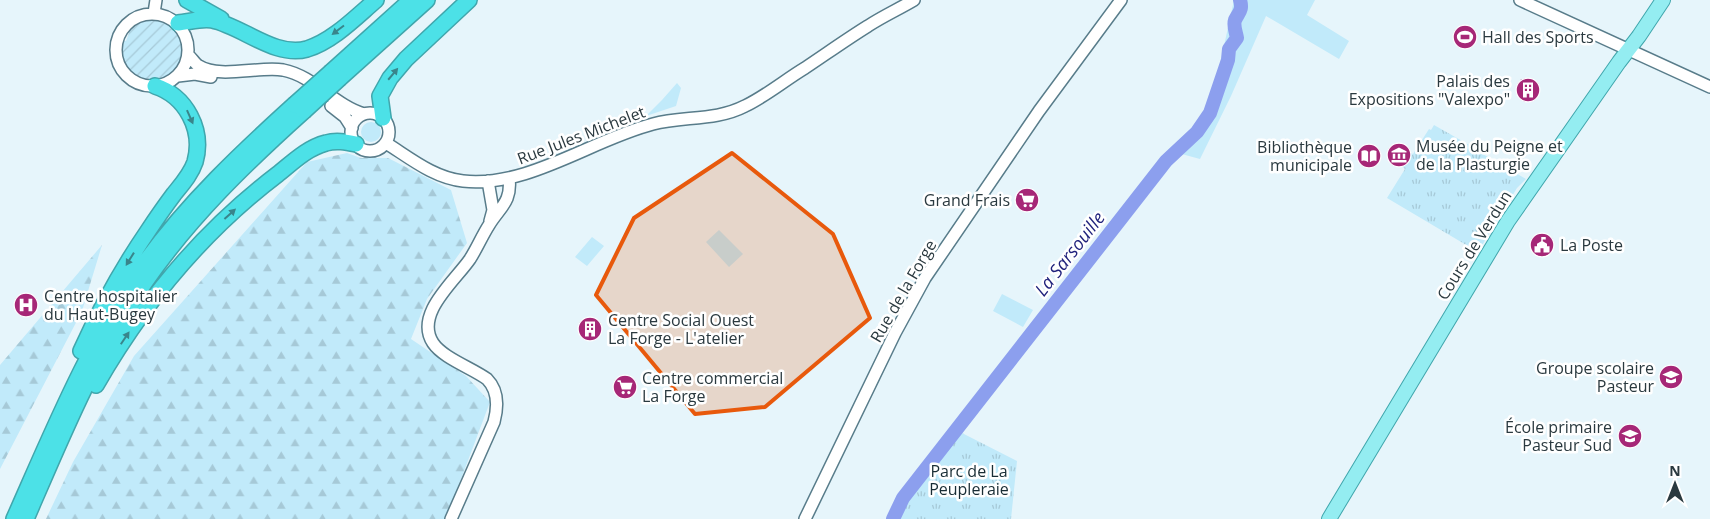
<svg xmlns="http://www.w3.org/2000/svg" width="1710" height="519" viewBox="0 0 1710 519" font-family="'Open Sans',sans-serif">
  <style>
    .grass { fill: #c1eafa }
    .forest { fill: url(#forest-firs) }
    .park { fill: url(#park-tufts) }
    .garden { fill: url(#garden-furrows) }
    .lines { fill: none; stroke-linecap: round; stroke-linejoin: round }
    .river { stroke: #8c9fee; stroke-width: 14 }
    .secondary-casing { stroke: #587c8a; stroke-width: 14 }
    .primary-casing { stroke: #40a6ac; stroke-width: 16 }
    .highway-casing { stroke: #40a6ac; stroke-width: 18 }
    .secondary { stroke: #fff; stroke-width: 11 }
    .primary { stroke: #94edf1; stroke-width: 14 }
    .highway { stroke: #4ce1e7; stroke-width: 15 }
    .highway-bridge-casing { stroke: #40a6ac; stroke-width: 18; stroke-linecap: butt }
    .highway-bridge { stroke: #4ce1e7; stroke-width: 15 }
    .oneway { fill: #39858b }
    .marked { fill: #e8590c; fill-opacity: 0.2; stroke: #e8590c; stroke-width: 4; stroke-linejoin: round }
    .labels { text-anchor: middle; stroke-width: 5; stroke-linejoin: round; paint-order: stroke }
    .poi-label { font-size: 16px; fill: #2a393f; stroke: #fff; text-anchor: start }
    .street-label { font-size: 16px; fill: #2a393f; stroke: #fff }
    .park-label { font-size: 16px; fill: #192d35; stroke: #fff }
    .water-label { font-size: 18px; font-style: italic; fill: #20227c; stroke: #fff }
  </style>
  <defs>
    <pattern id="forest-firs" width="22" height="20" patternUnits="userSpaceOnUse" patternTransform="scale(1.25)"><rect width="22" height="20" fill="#c1eafa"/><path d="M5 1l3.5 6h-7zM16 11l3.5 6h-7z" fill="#a6c9d7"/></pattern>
    <pattern id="park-tufts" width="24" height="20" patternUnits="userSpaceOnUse" patternTransform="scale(1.25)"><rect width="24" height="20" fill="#c1eafa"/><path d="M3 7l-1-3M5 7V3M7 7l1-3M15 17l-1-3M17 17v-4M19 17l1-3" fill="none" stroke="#a6c9d7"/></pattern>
    <pattern id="garden-furrows" width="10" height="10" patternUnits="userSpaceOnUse" patternTransform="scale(1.25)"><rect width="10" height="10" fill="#c1eafa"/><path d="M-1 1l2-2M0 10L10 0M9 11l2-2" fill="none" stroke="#a6c9d7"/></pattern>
  </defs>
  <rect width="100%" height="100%" fill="#e6f5fb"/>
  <path class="grass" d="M1234,0H1315L1307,15L1349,41L1339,59L1266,16L1231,96L1200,159L1178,153L1197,133L1212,101Z
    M677,83L681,88L676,106L646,116L662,100Z
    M361 132a10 10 0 1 1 20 0a10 10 0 1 1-20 0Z
    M719,230L743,254L729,267L706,242Z
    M592,237L604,246L587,266L575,257Z
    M1002,294L1033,310L1023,327L993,311Z"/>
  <path class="forest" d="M347,153L361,158H388L451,190L467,243L427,299L411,339L466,376L490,402L446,519H46L73,462L134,356L307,162Z
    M102,245L82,311L0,469V365Z"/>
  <path class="park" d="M1434,125L1471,146L1470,148L1480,154L1481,153L1526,179L1517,188L1478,252L1387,198L1405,169L1403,167L1411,153L1413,154L1429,129L1431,130Z
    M962,433L1017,461L1011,519H893C910,482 933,461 962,433Z"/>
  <path class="garden" d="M151,18C165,20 176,25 181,38C200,85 115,101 121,41H126L129,33V27L142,20Z"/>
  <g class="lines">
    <path class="river" d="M893,519L903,498L1166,161L1197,132L1210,113L1228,60L1229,49L1237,38C1236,32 1233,26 1235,20C1239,12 1243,10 1240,0"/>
    <g class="secondary-casing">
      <path id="secondary" d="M1520,0L1710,87
        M154,13L156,0
        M116 50a36 36 0 1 1 72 0a36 36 0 1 1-72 0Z
        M188,55C192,58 195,64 199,66C220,79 258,66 283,70C314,76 334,105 364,114
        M178,76L195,74L211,77
        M331,106L345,117L352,128
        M351 132a19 19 0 1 1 38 0a19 19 0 1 1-38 0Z
        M386,143C410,158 434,178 463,181C528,188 591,140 653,124C683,116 716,121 745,106C766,96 785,80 805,68C826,54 847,39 868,26C883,16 899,9 914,0
        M488,181L493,210L490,221
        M451,519L494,422C498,407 498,390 487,379C472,368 443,358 433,343C414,314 455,281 470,259C477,248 482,236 489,225C500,207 512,202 509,178
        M805,519L895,333L925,278L1039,111L1121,0"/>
    </g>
    <g class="primary-casing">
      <path id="primary" d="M1329,519L1508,221L1619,62L1639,36L1663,0"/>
    </g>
    <g class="highway-casing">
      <path id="highway" d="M187,0L221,19
        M178,23C189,22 202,18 212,20C242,26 275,58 307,49C333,41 356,17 376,0
        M331,72L411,0
        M340,78L427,0
        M383,118L380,96L390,78L406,59L469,0
        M81,351C100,309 122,269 148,231C156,219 165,206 174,194C182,184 191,174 195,162C204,130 186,96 155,86
        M96,385C143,303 203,231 278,174C293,162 307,148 326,143C336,140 346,142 356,144
        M14,519C53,431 90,340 146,261C189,202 241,153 294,105
        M26,519C61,438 95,355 145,282C190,217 246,163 304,111"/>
    </g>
    <use href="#secondary" class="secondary"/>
    <use href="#primary" class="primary"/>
    <use href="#highway" class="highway"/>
    <g class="highway-bridge-casing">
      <path id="highway-bridge" d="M294,105L331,72
        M304,111L340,78"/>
    </g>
    <use href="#highway-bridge" class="highway-bridge"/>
  </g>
  <defs><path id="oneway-solid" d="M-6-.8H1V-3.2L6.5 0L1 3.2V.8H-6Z" transform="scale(1.25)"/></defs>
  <g class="oneway">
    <use href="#oneway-solid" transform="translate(338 30) rotate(143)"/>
    <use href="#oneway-solid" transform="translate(393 74) rotate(-50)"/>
    <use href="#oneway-solid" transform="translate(190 117) rotate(66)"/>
    <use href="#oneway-solid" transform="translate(230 214) rotate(-42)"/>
    <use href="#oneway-solid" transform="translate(130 259) rotate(122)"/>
    <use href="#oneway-solid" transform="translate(125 338) rotate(-56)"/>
  </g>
  <path class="marked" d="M732,153L833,234L870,318L765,407L695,414L596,295L634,218Z"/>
  <defs>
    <g id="stadium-disc" transform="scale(1.25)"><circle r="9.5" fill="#a62777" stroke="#fff"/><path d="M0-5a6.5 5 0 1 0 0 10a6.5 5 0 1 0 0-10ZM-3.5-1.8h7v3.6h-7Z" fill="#fff"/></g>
    <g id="building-disc" transform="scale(1.25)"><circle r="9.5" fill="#a62777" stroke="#fff"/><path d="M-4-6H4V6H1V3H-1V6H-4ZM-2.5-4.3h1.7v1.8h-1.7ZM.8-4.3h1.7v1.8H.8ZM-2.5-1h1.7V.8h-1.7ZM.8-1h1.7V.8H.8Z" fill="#fff"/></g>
    <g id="museum-disc" transform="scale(1.25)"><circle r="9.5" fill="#a62777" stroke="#fff"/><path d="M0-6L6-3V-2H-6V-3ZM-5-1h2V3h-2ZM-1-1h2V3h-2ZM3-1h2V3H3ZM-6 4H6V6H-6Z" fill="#fff"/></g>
    <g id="library-disc" transform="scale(1.25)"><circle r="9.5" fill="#a62777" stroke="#fff"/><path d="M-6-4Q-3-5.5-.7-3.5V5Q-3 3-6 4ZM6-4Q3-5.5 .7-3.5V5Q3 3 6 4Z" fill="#fff"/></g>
    <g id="supermarket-disc" transform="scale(1.25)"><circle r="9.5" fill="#a62777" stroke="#fff"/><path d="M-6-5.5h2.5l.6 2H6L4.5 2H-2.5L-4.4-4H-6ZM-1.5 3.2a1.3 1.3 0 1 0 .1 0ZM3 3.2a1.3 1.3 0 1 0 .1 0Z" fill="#fff"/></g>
    <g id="civic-disc" transform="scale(1.25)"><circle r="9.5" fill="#a62777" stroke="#fff"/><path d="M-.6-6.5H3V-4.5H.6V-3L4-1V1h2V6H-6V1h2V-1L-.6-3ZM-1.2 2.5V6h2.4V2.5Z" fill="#fff"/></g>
    <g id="hospital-disc" transform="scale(1.25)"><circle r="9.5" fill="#a62777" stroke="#fff"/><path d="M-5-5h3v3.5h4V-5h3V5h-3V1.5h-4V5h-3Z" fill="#fff"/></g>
    <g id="school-disc" transform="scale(1.25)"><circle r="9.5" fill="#a62777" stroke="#fff"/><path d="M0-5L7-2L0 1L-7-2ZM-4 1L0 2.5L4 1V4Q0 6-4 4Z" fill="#fff"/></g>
  </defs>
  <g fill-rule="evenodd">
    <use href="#stadium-disc" x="1465" y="37"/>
    <use href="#building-disc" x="1528" y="90"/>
    <use href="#museum-disc" x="1399" y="155"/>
    <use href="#library-disc" x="1369" y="156"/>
    <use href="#supermarket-disc" x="1027" y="200"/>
    <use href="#civic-disc" x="1542" y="245"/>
    <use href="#hospital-disc" x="26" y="305"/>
    <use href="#building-disc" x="590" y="329"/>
    <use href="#school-disc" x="1671" y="377"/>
    <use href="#supermarket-disc" x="625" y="387"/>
    <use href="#school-disc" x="1630" y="436"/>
  </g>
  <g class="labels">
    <g class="poi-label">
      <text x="1482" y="43">Hall des Sports</text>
      <text x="1510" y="87" text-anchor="end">Palais des<tspan x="1510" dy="18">Expositions "Valexpo"</tspan></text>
      <text x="1416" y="152">Musée du Peigne et<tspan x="1416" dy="18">de la Plasturgie</tspan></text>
      <text x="1352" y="153" text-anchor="end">Bibliothèque<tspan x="1352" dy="18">municipale</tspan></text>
      <text x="1010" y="206" text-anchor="end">Grand Frais</text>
      <text x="1560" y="251">La Poste</text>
      <text x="44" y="302">Centre hospitalier<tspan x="44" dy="18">du Haut-Bugey</tspan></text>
      <text x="608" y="326">Centre Social Ouest<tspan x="608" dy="18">La Forge - L'atelier</tspan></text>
      <text x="1654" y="374" text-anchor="end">Groupe scolaire<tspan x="1654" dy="18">Pasteur</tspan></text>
      <text x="642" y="384">Centre commercial<tspan x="642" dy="18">La Forge</tspan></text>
      <text x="1612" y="433" text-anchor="end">École primaire<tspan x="1612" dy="18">Pasteur Sud</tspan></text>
    </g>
    <g class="street-label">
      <text transform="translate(581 135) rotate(-21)" y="6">Rue Jules Michelet</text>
      <text transform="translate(1474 245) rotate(-58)" y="6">Cours de Verdun</text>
      <text transform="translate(903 291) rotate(-60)" y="6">Rue de la Forge</text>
    </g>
    <g class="park-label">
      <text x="969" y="477">Parc de La<tspan x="969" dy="18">Peupleraie</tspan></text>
    </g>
    <g class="water-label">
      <text transform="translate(1070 254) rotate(-52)" y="6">La Sarsouille</text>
    </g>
  </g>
  <g transform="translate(1675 484)" stroke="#ffffff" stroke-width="4" paint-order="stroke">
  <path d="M0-4L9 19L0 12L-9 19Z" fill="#2a393f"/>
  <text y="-8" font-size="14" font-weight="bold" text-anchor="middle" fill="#2a393f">N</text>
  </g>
</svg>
